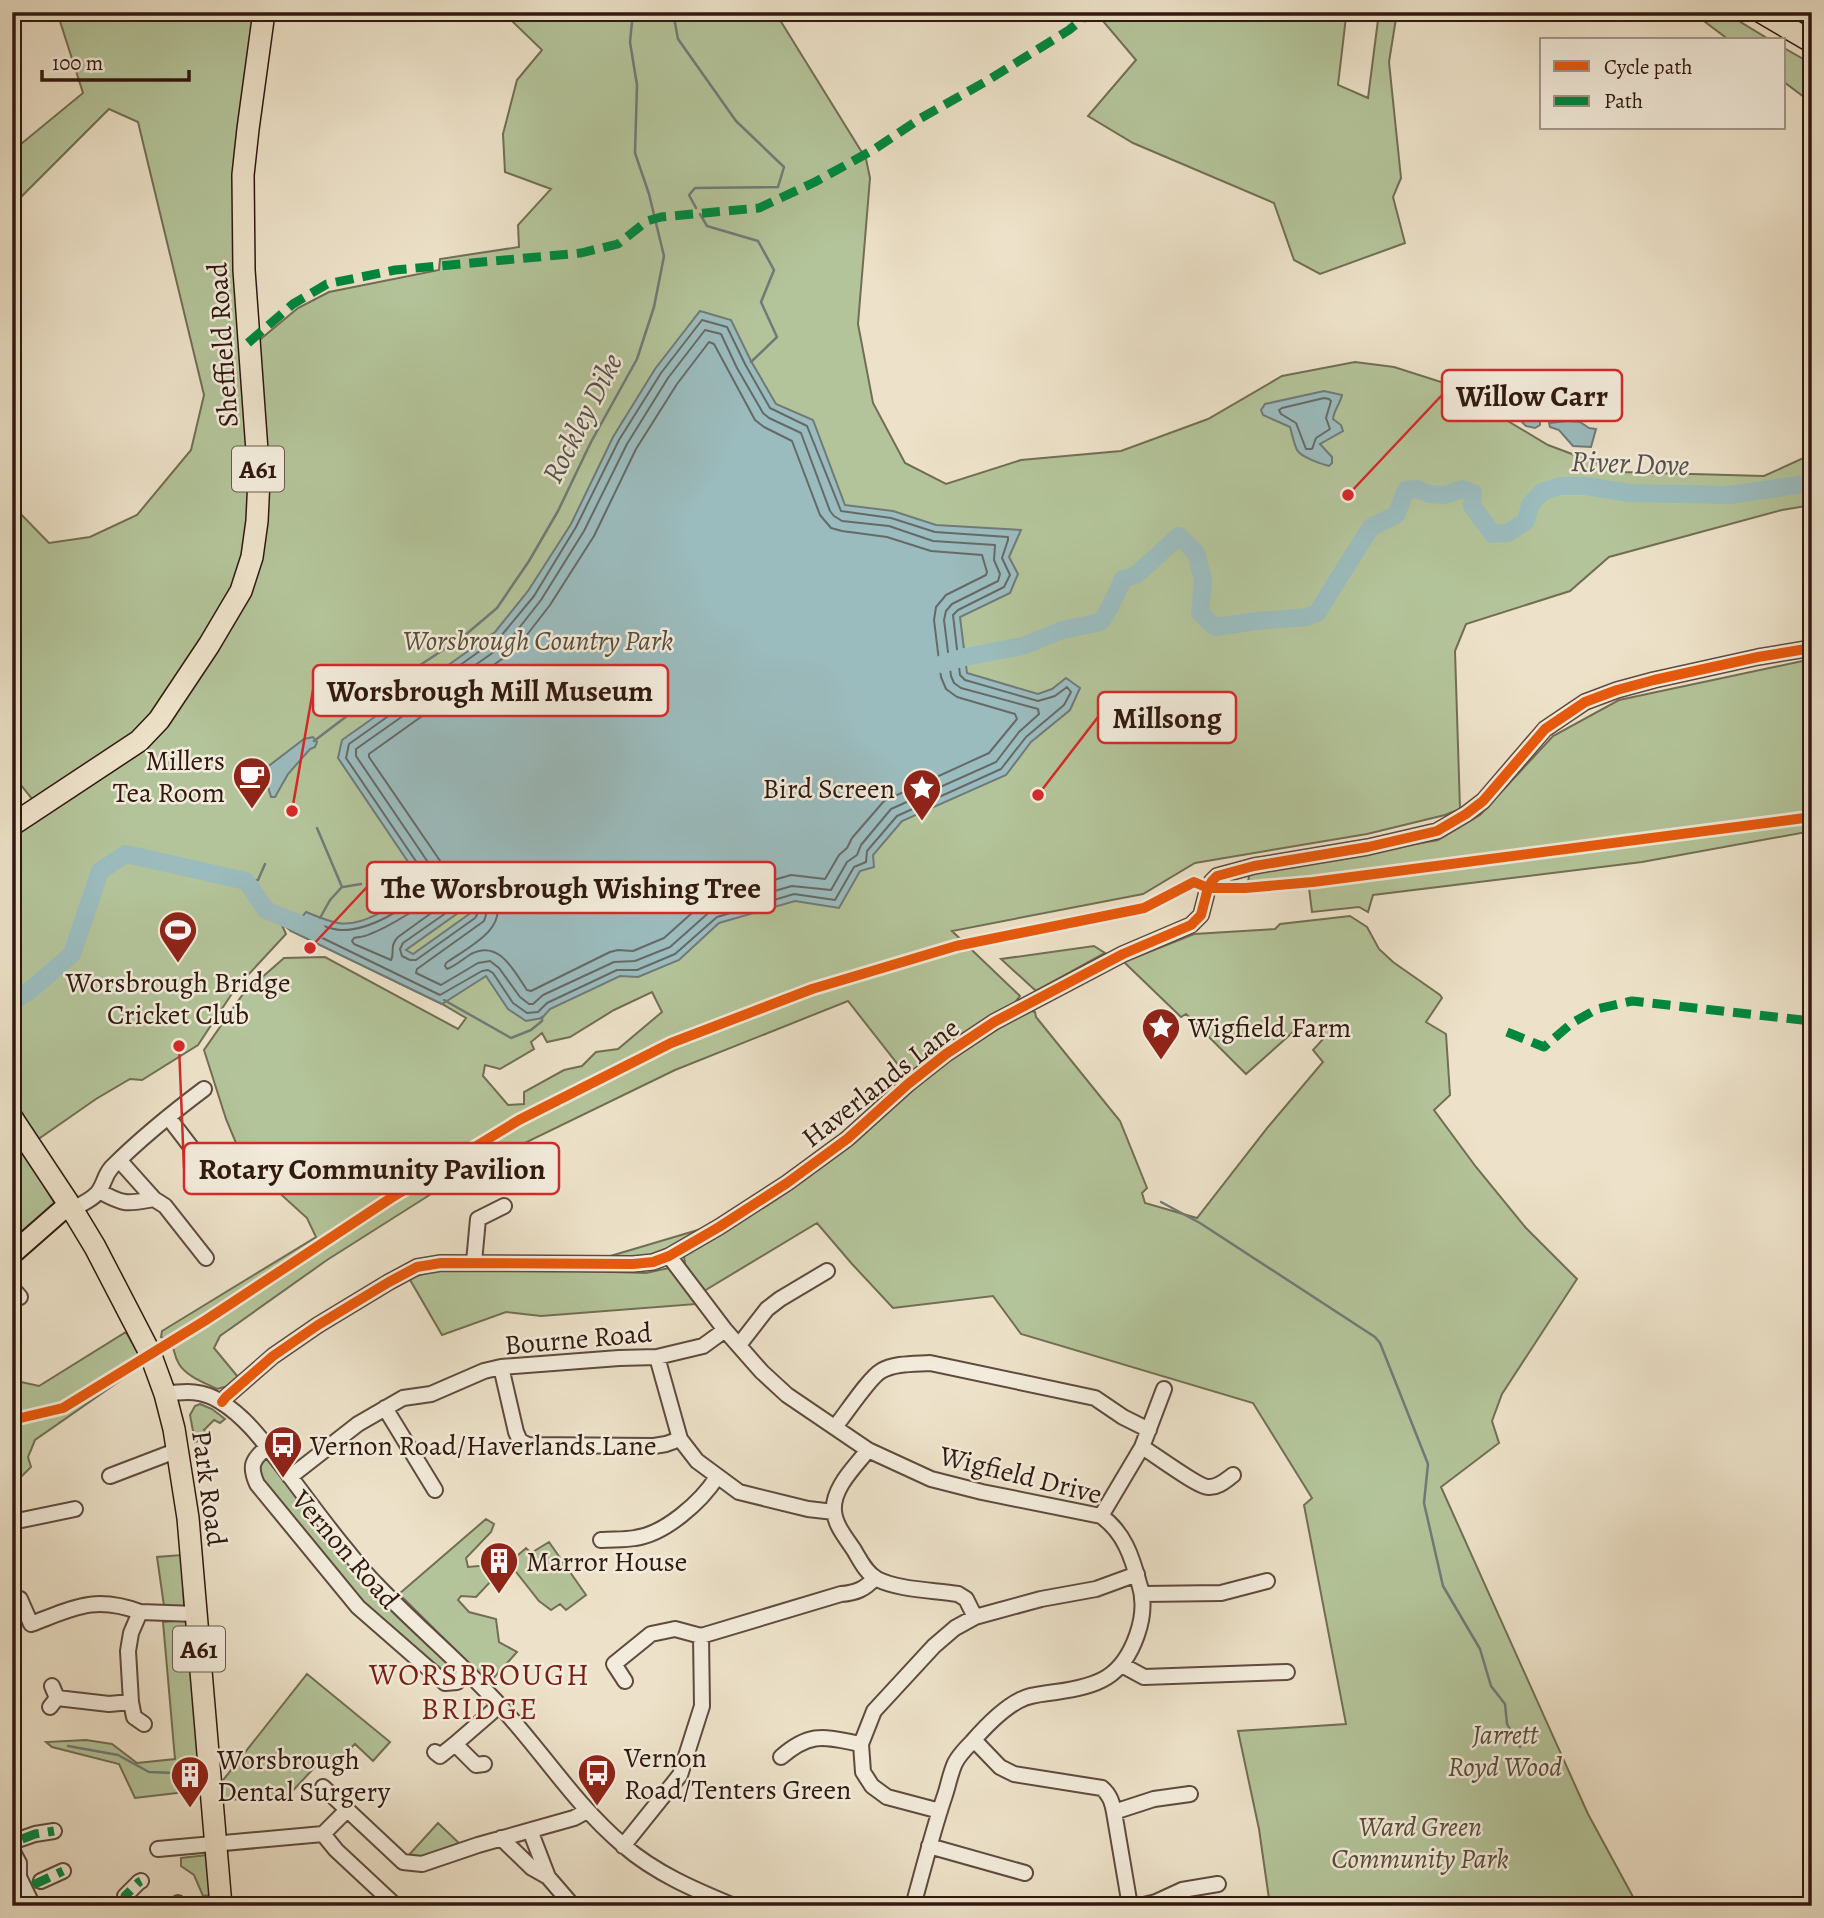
<svg xmlns="http://www.w3.org/2000/svg" width="1824" height="1918" viewBox="0 0 1824 1918" font-family="Alegreya,serif">
  <style>
    .green { fill: #b4c49a; stroke: #726e54; stroke-width: 2; fill-rule: evenodd }
    .water { fill: #9bbcbe; stroke: #707a78; stroke-width: 2; fill-rule: evenodd }
    .lines { fill: none; stroke-linecap: round; stroke-linejoin: round }
    .shore { stroke: #666a66; stroke-width: 2 }
    .stream { stroke: #707a78; stroke-width: 2.5 }
    .river { stroke: #9bbcbe; stroke-width: 18 }
    .minor-casing { stroke: #5f4a3e; stroke-width: 18 }
    .major-casing { stroke: #30180f; stroke-width: 23 }
    .highway-casing { stroke: #30180f; stroke-width: 24 }
    .minor { stroke: #f3ecdc; stroke-width: 14 }
    .major { stroke: #ede2c9; stroke-width: 19 }
    .highway { stroke: #ede2c9; stroke-width: 21 }
    .quiet { stroke: #00873e; stroke-width: 9; stroke-dasharray: 18 9; stroke-linecap: butt }
    .cycleway-casing { stroke: #f3ecdc; stroke-width: 15 }
    .cycleway { stroke: #e8590c; stroke-width: 10 }
    .labels { text-anchor: middle; stroke-width: 5; stroke-linejoin: round; paint-order: stroke }
    .shield { fill: #f3ecdc; stroke: #6a584c; stroke-width: 2 }
    .shield-label { font-size: 26px; font-weight: bold; fill: #30180f }
    .street-label { font-size: 28px; fill: #30180f; stroke: #f3ecdc }
    .park-label { font-size: 28px; font-style: italic; fill: #584c39; stroke: #f3ecdc }
    .poi-label { font-size: 28px; fill: #30180f; stroke: #f3ecdc; text-anchor: start }
    .water-label { font-size: 30px; font-style: italic; fill: #55514c; stroke: #f3ecdc }
    .neighbourhood-label { font-size: 30px; letter-spacing: 2px; fill: #7a1f14; stroke: #f3ecdc }
    .leader { fill: none; stroke: #d62828; stroke-width: 2.5 }
    .callout-dot { fill: #d62828; stroke: #f3ecdc; stroke-width: 2.5 }
    .callout { fill: #f3ecdc; stroke: #d62828; stroke-width: 2.5 }
    .callout-label { font-size: 30px; text-anchor: middle; font-weight: bold; fill: #30180f }
  </style>
  <rect width="100%" height="100%" fill="#ede2c9"/>
  <filter id="stains"><feTurbulence type="fractalNoise" baseFrequency=".00286" numOctaves="4"/><feColorMatrix values="0 0 0 0 .2 0 0 0 0 .09 0 0 0 0 .02 0 0 0 .5 -.17"/></filter>
  <radialGradient id="worn" r=".72"><stop offset=".6" stop-color="#630" stop-opacity="0"/><stop offset="1" stop-color="#630" stop-opacity=".3"/></radialGradient>
  <path class="green" d="M57,12H257L235,188L257,342L298,308L329,292L439,270L440,259L519,247L518,225L551,189L505,172L503,134L517,80L542,50L513,22L510,12H775L866,159L870,178L858,324L873,403L905,463L946,484L1021,460L1121,451L1208,419L1282,376L1355,362L1394,367L1444,383L1548,445L1620,472L1764,476L1808,456L1812,451V505L1782,510L1609,557L1570,591L1466,624L1455,651L1460,809L1445,815L1367,834L1195,863L1143,894L952,931L1020,996L1012,1006L972,1028L907,1076L848,1001L675,1070L469,1170L327,1260L220,1336L214,1348L238,1377L228,1386L217,1389C205,1383 186,1376 179,1364C171,1351 178,1345 161,1337L162,1331L316,1237L307,1218L243,1160L226,1119L204,1050L243,994L284,958L325,957L458,1029L466,1018L442,1004L291,931L281,923L286,934L235,989L198,1045L142,1080L130,1079L96,1099L37,1140L12,1095V836L33,820V800L12,774V505L49,543L90,537L137,515L191,450L204,395L138,122L109,109L12,206V135L21,144L83,93ZM652,992L662,1012L618,1049L596,1052L582,1066L564,1070L524,1092V1104L508,1105L483,1076L485,1065L500,1069L534,1049L531,1042L542,1033L547,1042L570,1037L614,1010Z
    M1112,12H1344L1346,17L1338,85L1368,98L1379,12H1397L1389,62L1401,178L1393,197L1405,243L1320,274L1294,260L1274,203L1133,143L1088,116L1136,60L1102,20Z
    M1692,12H1724L1770,40H1729Z
    M1784,48L1812,64V103L1784,82Z
    M1812,659V831L1642,862L1373,895L1368,912L1359,907L1312,912L1308,880L1248,881L1250,873L1438,840L1480,815L1553,736L1619,700Z
    M1350,916L1367,927L1379,949L1393,962L1440,995L1442,998L1426,1022L1446,1034L1450,1095L1434,1110L1476,1167L1526,1228L1577,1279L1502,1394L1492,1421L1499,1443L1441,1487L1588,1814L1638,1906H1270L1259,1829L1238,1731L1346,1724L1304,1505L1312,1498L1253,1403L1021,1334L993,1296L893,1308L852,1264L817,1223L704,1291L685,1266L684,1255L802,1181L850,1144L891,1108L952,1058L1028,1010L1035,1012L1036,1017L1120,1121L1147,1188L1142,1193L1145,1203L1197,1218L1268,1127L1323,1062L1313,1050L1324,1038C1319,1031 1308,1030 1302,1024L1246,1074L1186,1014L1181,1017L1124,962L1194,934L1275,929L1280,924Z
    M1094,946L1105,953L1036,991L1001,959Z
    M12,1133L55,1204L12,1245Z
    M708,1227L654,1257L636,1259L607,1257Z
    M448,1267L646,1273L669,1268L697,1304L541,1316L506,1312L442,1335L409,1278Z
    M126,1332L144,1364L35,1440L28,1457L31,1467L20,1478L12,1471V1380L39,1386Z
    M200,1404L212,1409L225,1419L220,1423L214,1420L204,1430L205,1432L201,1436L202,1440L195,1442L190,1415L195,1406Z
    M267,1456L461,1672L446,1679L360,1603L261,1482L258,1463Z
    M486,1519L494,1524L491,1532L466,1558L468,1567L489,1565L493,1579L476,1597L461,1596L458,1600L469,1612L496,1619L499,1642L517,1652L489,1683L399,1594Z
    M549,1542L586,1595L566,1610L560,1604L551,1610L539,1601L509,1563L526,1548L531,1553Z
    M182,1555L184,1606H164L157,1557Z
    M186,1620L202,1790L135,1798L119,1764L52,1747L46,1742L86,1740L112,1744L137,1763L175,1759L163,1622Z
    M307,1674L390,1742L373,1761L355,1744L335,1763L326,1755L287,1797L221,1800L220,1784Z
    M438,1823L460,1844L419,1859L408,1856Z
    M207,1855L211,1895L203,1896L194,1875L181,1866V1858Z"/>
  <path class="water" d="M700,311L731,320L751,361L776,404L813,420L845,505L893,511L936,525L1021,530L1009,557L1018,574L1010,593L960,617L967,673L1038,694L1052,689L1066,678L1080,688L1070,710L1031,742L1006,775L902,821L873,855L874,867L860,871L839,908L795,901L719,923L679,960L638,977L620,976L550,1009L542,1018L526,1021L508,1009L486,976L442,1004L291,931L306,912C316,916 327,921 338,923C367,928 401,899 423,884L338,758L342,740L495,632L528,591L571,524L613,437L655,369ZM468,906L472,912L413,954L406,950Z
    M1324,391L1342,395C1340,404 1334,410 1333,419L1341,425L1343,431L1320,444L1332,457V463L1329,466C1321,464 1301,457 1297,450C1294,444 1292,434 1290,427L1263,415L1261,410L1265,404Z
    M1511,403C1520,403 1524,408 1533,409L1540,419V425L1535,428L1526,426L1519,419H1508L1506,414L1507,404Z
    M1568,421L1580,422L1589,428L1596,429L1591,447L1573,446L1559,430L1550,427L1549,423Z
    M313,737L317,742L315,747L310,749L288,774L275,797H271L267,783L266,768L304,739Z"/>
  <g class="lines">
    <path class="shore" d="M702,320L727,327L745,364L770,408L807,426L841,511L891,518L935,532L1008,537V540L1002,558L1010,575L1004,587L958,610L953,615L960,675L965,680L1038,701L1055,696L1067,687L1071,692L1064,705L1026,737L1001,769L897,816L867,851L866,862L854,867L835,900L794,894L717,917L675,954L637,970H617L547,1003L538,1012L527,1013L513,1003L493,973L488,970L482,971L440,995L306,930L304,926L309,921C319,924 331,930 341,930C370,931 408,907 428,888V879L346,758L349,744L501,636L534,596L576,527L619,440L661,373Z
      M705,330L721,334L737,368L763,413L769,418L801,433L830,511L834,516L842,521L889,526L933,541L995,545L994,560L1000,574L998,581L952,604L946,611L944,620L951,676L954,683L961,688L1038,709L1039,714L1019,732L996,762L891,809L861,845L857,855L847,862L831,890L792,886L714,908L670,947L635,961L614,962L543,995L533,1004H529L520,997L499,968L490,961L478,963L441,985L416,973L417,969L484,921C492,903 478,886 459,893L398,937C389,946 395,953 391,960L354,944L352,941L354,938C359,937 365,937 370,934C384,929 431,903 437,890C439,884 438,880 436,874L356,756V749L508,642L541,600L584,531L627,444L668,378Z
      M709,342L714,344L755,420L764,427L792,441L820,515L831,528L842,531L887,537L931,551L982,555L987,572L986,575L946,595L936,607L934,620L941,677L946,689L957,697L1015,714L1017,719L989,753L884,801L852,838L847,848L839,855L825,879L791,875L711,898L702,904L664,938L633,951L618,950L610,952L531,991L527,990C514,971 499,939 471,954C463,959 455,966 447,969L445,966L446,963C465,949 509,929 495,900C492,891 485,884 476,881C466,878 458,884 450,883L445,868L369,757V754L516,649L550,605L594,536L636,449L677,384Z
      M1324,398L1329,399L1331,401L1326,418L1330,429L1316,438L1312,449H1306L1296,423L1281,414L1279,410L1282,408Z
      M468,899C477,901 481,911 475,918L416,960H410L402,956L400,949L403,943L463,901Z"/>
    <path class="stream" d="M673,12L678,39L736,121L784,167L778,187L695,188L689,195L696,208
      M700,214L707,226L758,241L774,270L761,302L777,337L751,362
      M314,741L372,697L464,636L497,608L529,561L558,511L591,442L637,359L654,307L664,256L649,194L635,153L637,85L630,42L633,12
      M317,828L342,887L330,900L320,918
      M246,881L258,880L265,864
      M343,887L361,884
      M444,1000L511,1038L531,1030L542,1021V1017
      M1161,1202L1200,1223L1375,1337L1380,1343L1428,1464L1424,1503L1443,1586L1480,1649L1491,1686L1505,1704L1507,1724L1520,1747
      M68,1746L118,1755L149,1772L175,1773L196,1765"/>
    <path class="river" d="M942,664L965,657L1023,646L1062,630L1101,622L1111,605L1123,579L1136,575L1179,536L1196,553L1203,580L1200,613L1215,627L1257,621L1307,617L1317,613L1371,527L1396,515L1406,490L1417,489L1429,494L1445,495L1462,489L1473,493L1472,506L1493,534L1508,533L1526,521L1530,505L1542,492L1560,486H1586L1629,493L1730,495L1812,483
      M12,1003L34,987L72,954L100,871L126,854L246,881L266,910L317,931"/>
    <g class="minor-casing">
      <path id="minor" d="M168,1117L201,1160L222,1179L237,1169
        M120,1161L154,1199
        M99,1191C124,1205 126,1204 154,1199L165,1206L206,1258
        M72,1210C81,1204 94,1199 99,1191C105,1182 104,1176 112,1167C140,1139 172,1113 204,1089
        M669,1256L725,1330L762,1372L787,1395L868,1450L931,1479L982,1492L1101,1516C1124,1532 1132,1557 1139,1583C1145,1601 1143,1618 1137,1635C1122,1678 1098,1686 1056,1692C1044,1694 1031,1694 1020,1700C1002,1709 985,1727 972,1742C966,1748 959,1755 955,1763C950,1774 948,1787 944,1798C932,1834 923,1870 913,1906
        M474,1262L478,1219L504,1206
        M12,1288L20,1297
        M739,1345L767,1309L780,1299L827,1271
        M657,1357L680,1439L697,1461L739,1492L808,1509L834,1512
        M501,1367L516,1432L520,1441L528,1445L654,1446L666,1444L680,1439
        M165,1394C186,1391 203,1390 221,1402C247,1418 265,1444 283,1467C303,1494 323,1521 344,1547C354,1559 364,1572 375,1583C412,1622 453,1656 489,1694C536,1742 572,1802 623,1845C655,1873 695,1890 734,1906
        M222,1402L226,1397L273,1356L318,1325L389,1282L417,1267L441,1263L633,1264L653,1262L669,1256L719,1227L787,1183L847,1139L908,1084L946,1054L994,1022L1123,954L1191,925L1201,915L1208,888L1212,881L1217,876L1254,866L1368,847L1437,831L1466,814L1483,801L1545,729L1585,702L1617,690L1654,680L1758,657L1812,648
        M385,1408L435,1490
        M835,1427C845,1415 869,1378 881,1371C894,1363 915,1364 930,1363L1095,1398L1123,1417L1149,1430
        M267,1447C252,1460 249,1466 257,1484L358,1607L445,1683L457,1682L467,1671
        M1142,1447C1154,1454 1198,1487 1208,1487C1218,1488 1226,1480 1233,1475
        M868,1450C855,1467 832,1488 834,1511C835,1525 846,1538 854,1550C860,1560 866,1573 877,1579C899,1590 933,1590 958,1594L966,1599L975,1617
        M110,1476L178,1450
        M290,1477L358,1424L403,1398L431,1394L484,1371L501,1367L619,1358L657,1357L703,1346L725,1330
        M1101,1516L1142,1447L1164,1389
        M12,1522L75,1509
        M601,1540C612,1539 624,1540 635,1538C665,1534 701,1502 717,1477
        M1143,1594L1221,1593L1267,1581
        M20,1599L31,1624C74,1608 94,1595 140,1612
        M1122,1665L1144,1677L1287,1672
        M625,1681L614,1664L651,1634L675,1629L701,1636
        M57,1698L109,1704L131,1702L128,1651L131,1633L140,1612L196,1614
        M131,1702L134,1717L144,1724
        M50,1707L57,1698L52,1686
        M974,1740L1000,1767L1014,1774L1102,1788C1110,1795 1112,1802 1114,1812L1130,1906
        M435,1752L440,1756L455,1744
        M781,1757C811,1731 824,1737 861,1744
        M484,1764L476,1765L455,1744L500,1705
        M323,1787L403,1862L422,1864L478,1845L574,1818L587,1811
        M940,1811L887,1797L872,1786L863,1772L861,1744L874,1711L934,1646L955,1628L975,1617L1041,1599L1096,1589L1137,1574
        M1114,1812L1154,1799L1190,1794
        M532,1830L533,1838L548,1877
        M323,1834L336,1850L396,1906
        M323,1834L347,1810
        M501,1838L532,1868L548,1877L573,1906
        M12,1842L35,1834L54,1831
        M623,1846L680,1775L702,1706L701,1636L841,1594C856,1593 865,1589 875,1578
        M929,1846L1025,1873
        M158,1849L323,1834
        M12,1850L19,1863V1877L33,1906
        M41,1881L63,1871
        M126,1901L125,1896L139,1882L141,1881
        M178,1903V1906
        M1140,1906L1156,1902L1182,1890L1218,1884"/>
    </g>
    <g class="major-casing">
      <path id="major" d="M12,1254L69,1204"/>
    </g>
    <g class="highway-casing">
      <path id="highway" d="M1761,12L1812,42
        M1808,12L1812,14
        M12,825L139,741L159,720L209,645L241,591L252,557L257,521L259,479L244,270L243,175L248,129L264,12
        M12,1118L69,1204L95,1247L150,1353L165,1394L174,1429L188,1518L221,1906"/>
    </g>
    <use href="#minor" class="minor"/>
    <use href="#major" class="major"/>
    <use href="#highway" class="highway"/>
    <path class="quiet" d="M248,343L293,304L327,284L395,270L581,253L618,244L647,221L661,217L759,208L815,182L873,150L921,118L985,82L1069,30L1091,12
      M1507,1032L1544,1047L1572,1023L1597,1009L1632,1001L1812,1021
      M22,1839L35,1834L54,1831
      M33,1885L63,1871
      M126,1906L125,1896L139,1882L141,1881"/>
    <g class="cycleway-casing">
      <path id="cycleway" d="M222,1402L226,1397L273,1356L318,1325L389,1282L417,1267L441,1263L633,1264L653,1262L669,1256L719,1227L787,1183L847,1139L908,1084L946,1054L994,1022L1123,954L1191,925L1201,915L1208,888L1212,881L1217,876L1254,866L1368,847L1437,831L1466,814L1483,801L1545,729L1585,702L1617,690L1654,680L1758,657L1812,648
        M12,1420L63,1408L206,1320L391,1198L519,1120L671,1043L812,989L956,946L1144,908L1194,882L1208,888H1245L1313,882L1812,817"/>
    </g>
    <use href="#cycleway" class="cycleway"/>
  </g>
  <defs>
    <g id="cafe-pin" transform="scale(2.0125)"><path d="M0 17L-7.5 6A9.5 9.5 0 1 1 7.5 6Z" fill="#8f2418" stroke="#f3ecdc"/><path d="M-5.5-4.5H6V0H3Q3 3.5 0 3.5H-2.5Q-5.5 3.5-5.5 0ZM3-3.2v2h1.7v-2ZM-6 4.5H4V6H-6Z" fill="#fff"/></g>
    <g id="sight-pin" transform="scale(2.0125)"><path d="M0 17L-7.5 6A9.5 9.5 0 1 1 7.5 6Z" fill="#8f2418" stroke="#f3ecdc"/><path d="M0-6L1.8-2.2L6-1.7L2.9 1.2L3.7 5.4L0 3.3L-3.7 5.4L-2.9 1.2L-6-1.7L-1.8-2.2Z" fill="#fff"/></g>
    <g id="stadium-pin" transform="scale(2.0125)"><path d="M0 17L-7.5 6A9.5 9.5 0 1 1 7.5 6Z" fill="#8f2418" stroke="#f3ecdc"/><path d="M0-5a6.5 5 0 1 0 0 10a6.5 5 0 1 0 0-10ZM-3.5-1.8h7v3.6h-7Z" fill="#fff"/></g>
    <g id="bus-pin" transform="scale(2.0125)"><path d="M0 17L-7.5 6A9.5 9.5 0 1 1 7.5 6Z" fill="#8f2418" stroke="#f3ecdc"/><path d="M-5-6H5V4H4V6H2V4H-2V6H-4V4H-5ZM-3.5-4V0h7V-4ZM-3.5 1.2v1.5H-2V1.2ZM2 1.2v1.5H3.5V1.2Z" fill="#fff"/></g>
    <g id="building-pin" transform="scale(2.0125)"><path d="M0 17L-7.5 6A9.5 9.5 0 1 1 7.5 6Z" fill="#8f2418" stroke="#f3ecdc"/><path d="M-4-6H4V6H1V3H-1V6H-4ZM-2.5-4.3h1.7v1.8h-1.7ZM.8-4.3h1.7v1.8H.8ZM-2.5-1h1.7V.8h-1.7ZM.8-1h1.7V.8H.8Z" fill="#fff"/></g>
  </defs>
  <g fill-rule="evenodd">
    <use href="#cafe-pin" x="252" y="776"/>
    <use href="#sight-pin" x="922" y="788"/>
    <use href="#stadium-pin" x="178" y="930"/>
    <use href="#sight-pin" x="1161" y="1027"/>
    <use href="#bus-pin" x="283" y="1445"/>
    <use href="#building-pin" x="499" y="1561"/>
    <use href="#bus-pin" x="597" y="1773"/>
    <use href="#building-pin" x="190" y="1775"/>
  </g>
  <g class="labels">
    <g class="shield">
      <rect x="232" y="446.5" width="52" height="45" rx="5"/>
      <rect x="173" y="1626.5" width="52" height="45" rx="5"/>
    </g>
    <g class="shield-label">
      <text x="258" y="478">A61</text>
      <text x="199" y="1658">A61</text>
    </g>
    <g class="street-label">
      <text transform="translate(222 345) rotate(-94)" y="10">Sheffield Road</text>
      <text transform="translate(880 1082) rotate(-38)" y="10">Haverlands Lane</text>
      <text transform="translate(578 1338) rotate(-5)" y="10">Bourne Road</text>
      <text transform="translate(1021 1474) rotate(14)" y="10">Wigfield Drive</text>
      <text transform="translate(210 1488) rotate(82)" y="10">Park Road</text>
      <text transform="translate(346 1549) rotate(49)" y="10">Vernon Road</text>
    </g>
    <g class="park-label">
      <text x="538" y="650">Worsbrough Country Park</text>
      <text x="1505" y="1744">Jarrett<tspan x="1505" dy="32">Royd Wood</tspan></text>
      <text x="1420" y="1836">Ward Green<tspan x="1420" dy="32">Community Park</tspan></text>
    </g>
    <g class="poi-label">
      <text x="225" y="770" text-anchor="end">Millers<tspan x="225" dy="32">Tea Room</tspan></text>
      <text x="895" y="798" text-anchor="end">Bird Screen</text>
      <text x="178" y="992" text-anchor="middle">Worsbrough Bridge<tspan x="178" dy="32">Cricket Club</tspan></text>
      <text x="1188" y="1037">Wigfield Farm</text>
      <text x="310" y="1455">Vernon Road/Haverlands Lane</text>
      <text x="526" y="1571">Marror House</text>
      <text x="624" y="1767">Vernon<tspan x="624" dy="32">Road/Tenters Green</tspan></text>
      <text x="217" y="1769">Worsbrough<tspan x="217" dy="32">Dental Surgery</tspan></text>
    </g>
    <g class="water-label">
      <text transform="translate(582 418) rotate(-63)" y="10">Rockley Dike</text>
      <text transform="translate(1630 463) rotate(2)" y="10">River Dove</text>
    </g>
    <g class="neighbourhood-label">
      <text x="480" y="1685">WORSBROUGH<tspan x="480" dy="34">BRIDGE</tspan></text>
    </g>
  </g>
  <path class="leader" d="M1348 495L1442 395M292 811L313 690M1038 795L1098 717M310 948L367 887M179 1046L184 1168"/>
  <g class="callout-dot">
    <circle cx="1348" cy="495" r="7"/>
    <circle cx="292" cy="811" r="7"/>
    <circle cx="1038" cy="795" r="7"/>
    <circle cx="310" cy="948" r="7"/>
    <circle cx="179" cy="1046" r="7"/>
  </g>
  <g class="callout">
    <rect x="1442" y="370" width="180" height="51" rx="7"/>
    <rect x="313" y="665" width="355" height="51" rx="7"/>
    <rect x="1098" y="692" width="138" height="51" rx="7"/>
    <rect x="367" y="862" width="408" height="51" rx="7"/>
    <rect x="184" y="1143" width="375" height="51" rx="7"/>
  </g>
  <g class="callout-label">
    <text x="1532" y="406">Willow Carr</text>
    <text x="490" y="701">Worsbrough Mill Museum</text>
    <text x="1167" y="728">Millsong</text>
    <text x="571" y="898">The Worsbrough Wishing Tree</text>
    <text x="372" y="1179">Rotary Community Pavilion</text>
  </g>
  <rect width="1824" height="1918" fill="none" stroke="#ede2c9" stroke-width="42"/>
  <rect x="14" y="14" width="1796" height="1890" fill="none" stroke="#30180f" stroke-width="3.5"/>
  <rect x="21" y="21" width="1782" height="1876" fill="none" stroke="#30180f" stroke-width="2"/>
  <rect x="1540" y="38" width="245" height="91" fill="#f3ecdc" stroke="#a5978a" stroke-width="2"/>
  <rect x="1554" y="61" width="35" height="10" fill="#e8590c" stroke="#a5978a" stroke-width="2"/>
  <text x="1604" y="74" font-size="21" fill="#30180f">Cycle path</text>
  <rect x="1554" y="96" width="35" height="10" fill="#00873e" stroke="#a5978a" stroke-width="2"/>
  <text x="1604" y="108" font-size="21" fill="#30180f">Path</text>
  <path d="M42 70v10h147v-10" fill="none" stroke="#30180f" stroke-width="3.5"/>
  <text x="52" y="70" font-size="21" fill="#30180f" stroke="#f3ecdc" stroke-width="5" paint-order="stroke">100 m</text>
  <rect width="100%" height="100%" filter="url(#stains)"/>
  <rect width="100%" height="100%" fill="url(#worn)"/>
</svg>
